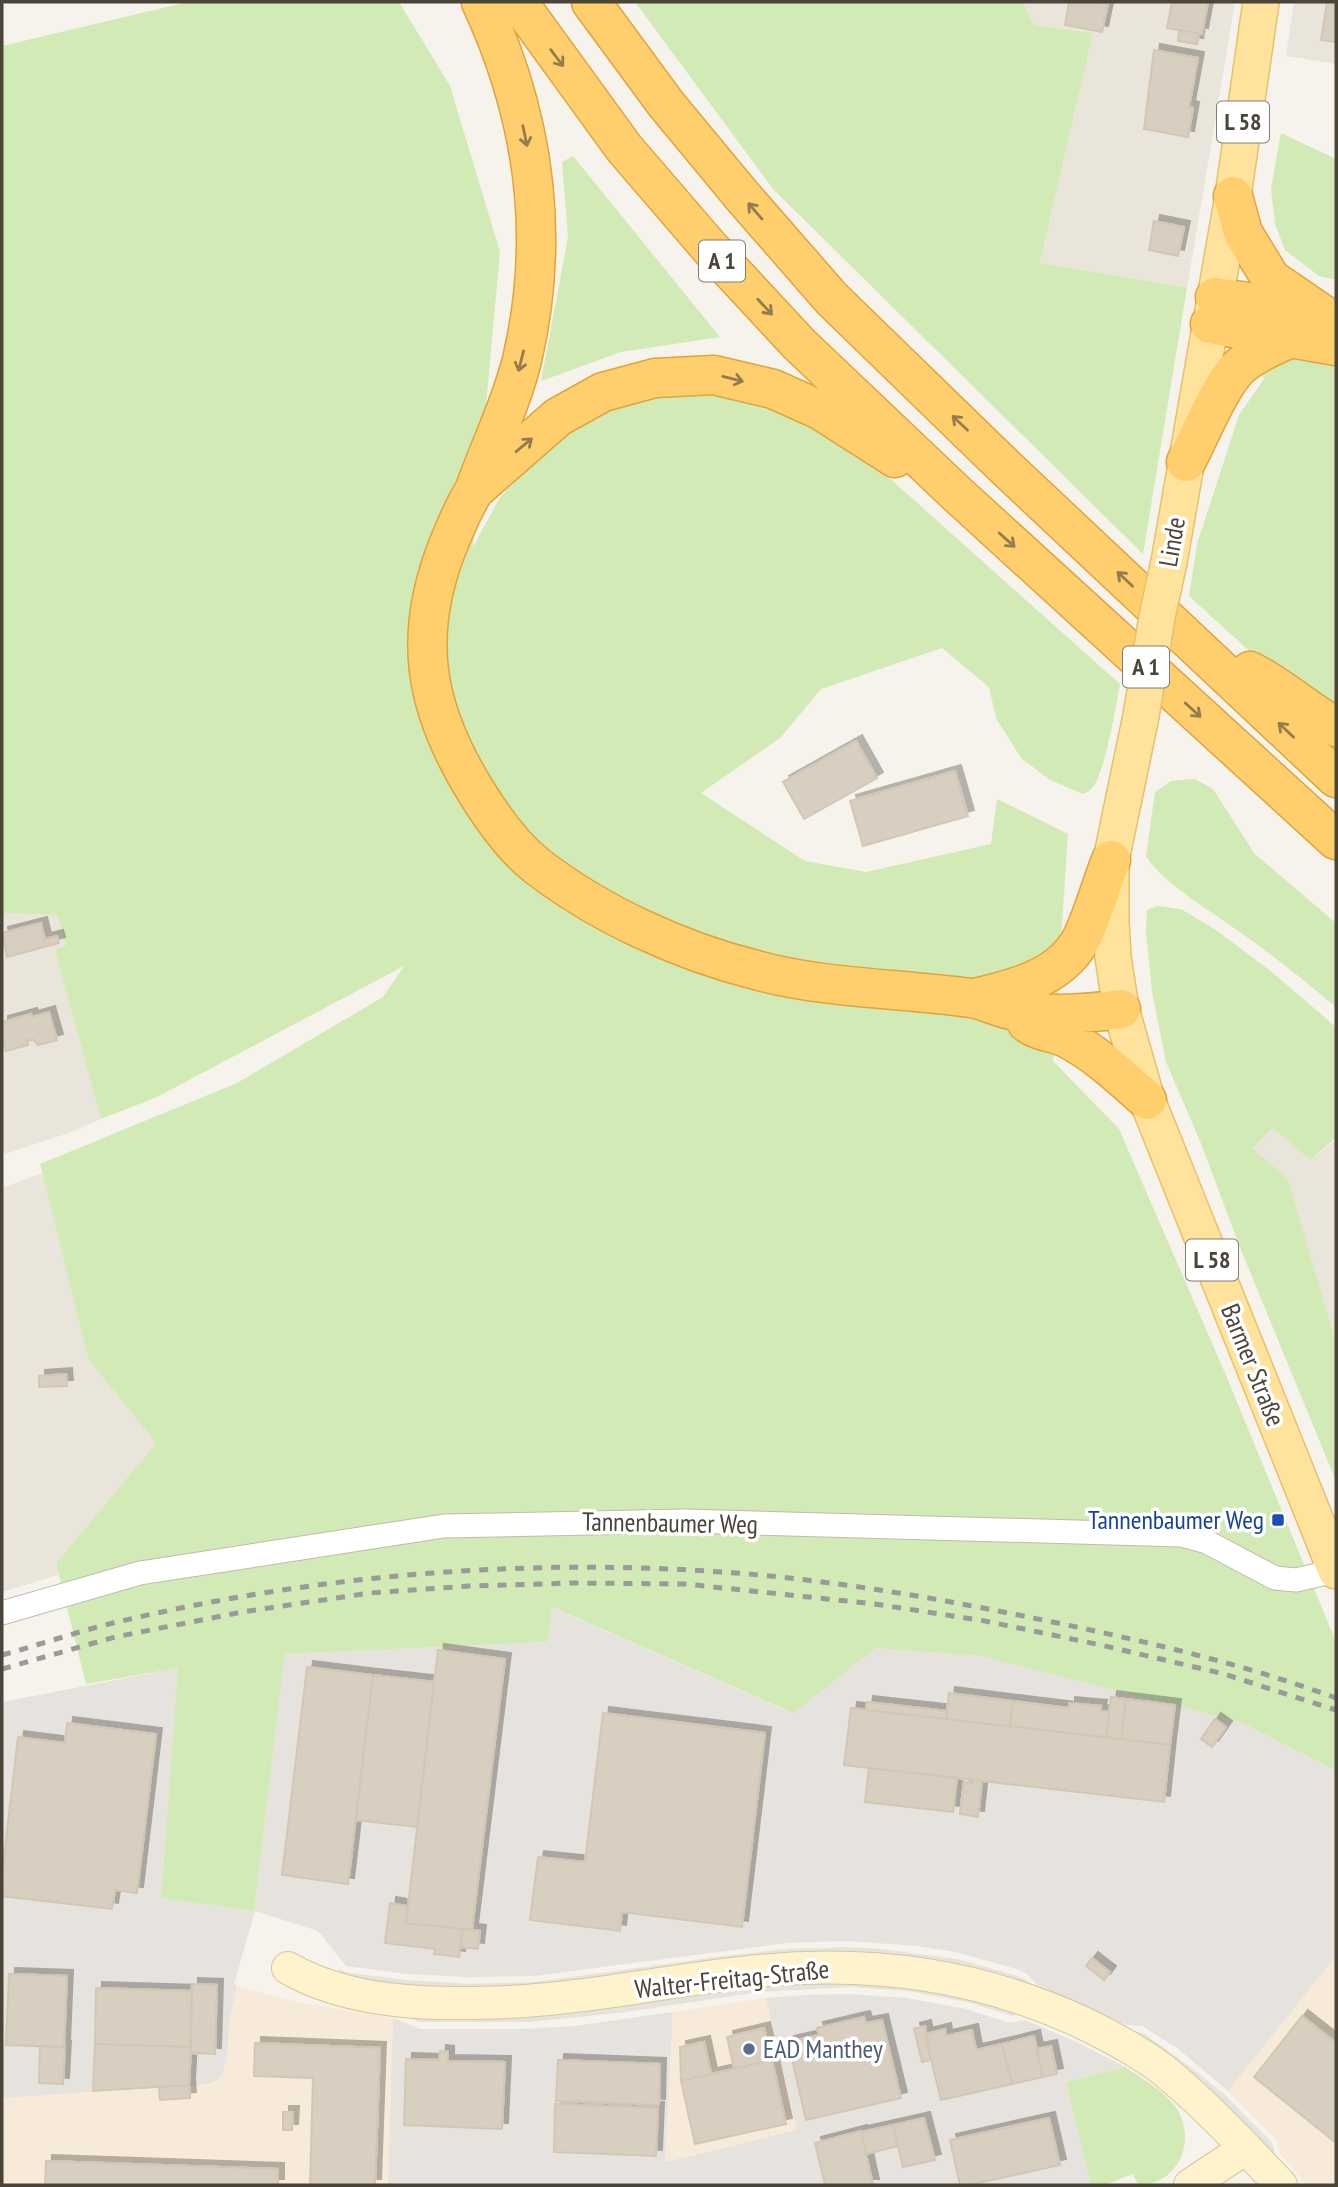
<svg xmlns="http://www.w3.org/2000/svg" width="1338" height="2187" viewBox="0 0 1338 2187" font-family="'PT Sans Narrow',sans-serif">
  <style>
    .residential { fill: #eae5da }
    .commercial { fill: #f7ead8 }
    .industrial { fill: #e6e2dd }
    .green { fill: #d2eab5 }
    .parking { fill: #e5e3e0 }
    .building { fill: #d8cfc1; stroke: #d3c7b4; stroke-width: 2; filter: url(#shadow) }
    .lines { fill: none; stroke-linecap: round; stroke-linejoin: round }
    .street-casing { stroke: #c2bbae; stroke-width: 25 }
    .secondary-casing { stroke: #d6c79b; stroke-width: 34 }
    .primary-casing { stroke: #e6c16a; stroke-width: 38 }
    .highway-casing { stroke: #e0a43c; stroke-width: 41 }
    .street { stroke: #fff; stroke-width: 23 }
    .secondary { stroke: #fff3cd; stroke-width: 32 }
    .primary { stroke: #ffe39c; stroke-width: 35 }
    .highway { stroke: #ffcf6e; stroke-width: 38 }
    .rail { stroke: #9a9a9a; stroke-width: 5; stroke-dasharray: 9 9; stroke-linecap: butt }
    .primary-bridge-casing { stroke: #e6c16a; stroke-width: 38; stroke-linecap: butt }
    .primary-bridge { stroke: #ffe39c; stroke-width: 35 }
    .oneway { stroke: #937c4e }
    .transit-dot { fill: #1a4fb4; stroke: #fff; stroke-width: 2.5 }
    .service-dot { fill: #5c6f8a; stroke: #fff; stroke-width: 2.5 }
    .labels { text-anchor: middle; stroke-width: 7; stroke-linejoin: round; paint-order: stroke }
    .shield { fill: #fff; stroke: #817c74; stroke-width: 2 }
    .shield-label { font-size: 24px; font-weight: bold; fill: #4b4439 }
    .street-label { font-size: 26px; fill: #4b4439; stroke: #fff }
    .transit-label { font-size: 26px; fill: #164399; stroke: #fff; text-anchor: end }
    .service-label { font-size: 26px; fill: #4e5e75; stroke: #fff; text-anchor: start }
  </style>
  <defs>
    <filter id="shadow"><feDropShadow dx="6" dy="-6" stdDeviation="0" flood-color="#0004"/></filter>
  </defs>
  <rect width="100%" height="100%" fill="#f6f3ec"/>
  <path class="residential" d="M1022,2H1235L1187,288L1040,264L1093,33L1034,25Z
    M1294,2H1336V64L1286,56Z
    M2,913L57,915L66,945L55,950L101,1119L69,1133L2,1155Z
    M1273,1127L1310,1160L1336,1140V1343L1288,1179L1251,1148Z
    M42,1173L88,1359L156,1443L56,1563L58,1575L2,1592V1188Z"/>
  <path class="commercial" d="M1336,1956V2185H1307L1280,2154L1276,2139L1228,2091Z
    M237,1986L297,2002L393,2018L388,2185H2V2098L211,2084L218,2080L223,2073L227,2058L230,2017Z
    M766,1998L797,2130L665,2162L673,2012Z"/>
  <path class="industrial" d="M551,1607L792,1713L876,1648L981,1656L1243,1723L1336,1771V1956L1228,2091L1177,2048L1142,2026L1126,2025L1036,1984L1029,1976L1020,1970L956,1952L917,1946L847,1941L786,1943L534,1976L469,1977L406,1974L346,1966L318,1931L255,1911L234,1984L237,1986L230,2017L227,2058L223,2073L218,2080L210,2084L2,2098V1702L178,1668L161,1898L254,1911L285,1654L547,1642Z
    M851,1994L907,1998L966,2009L1010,2023L1025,2020L1079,2043L1125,2067L1066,2082L1091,2185H388L393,2018L420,2029H522L575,2026L673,2012L665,2162L797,2130L766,1998L805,1995Z"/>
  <path class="green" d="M188,2H399L450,86L500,252L473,547L499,499L532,461L578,423L622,401L678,390H724L772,406L823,432L877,467L1120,684C1116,705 1105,774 1092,788C1090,791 1086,792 1083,794L1050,780L1021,758L996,718L989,687L942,648L821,689L780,738L701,793L805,861L866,872L991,844L997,799L1068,834L1053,1061L1119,1129L1225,1373L1336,1642V1771L1243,1723L981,1656L876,1648L793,1713L552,1607L547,1642L285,1654L254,1911L161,1898L178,1668L86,1684L56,1563L156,1443L88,1359L40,1164L237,1083L383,997L404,966L157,1097L101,1119L55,950L66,945L57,915L2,913V46Z
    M635,2H1022L1034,25L1093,33L1040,263L1187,288L1143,554L773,189Z
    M1281,133L1336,159V280L1319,276L1285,250L1275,224L1271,189Z
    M573,156L720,337L621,352L541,381L568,237L562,162Z
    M1336,356V716L1291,689L1189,596L1197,544L1239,415L1264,379L1259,365L1275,358Z
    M1195,779L1213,789L1254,853L1336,923V1007C1308,984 1280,961 1251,940C1225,920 1161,883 1146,856L1155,792L1171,781Z
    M1157,906L1181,909L1216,930L1272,972L1336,1027V1138L1310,1160L1273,1128L1252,1148L1288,1179L1336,1343V1481L1239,1245L1200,1141L1166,1062L1152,992L1146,931L1147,910Z
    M1125,2067C1142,2079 1165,2091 1177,2109C1197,2142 1178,2185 1138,2185L1133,2174L1105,2185H1091L1066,2082Z"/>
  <path class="parking" d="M847,1947L882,1949L957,1959L1018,1976L1026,1980L1034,1991L987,1975L535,1991L404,1988L343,1977L338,1968L345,1972L406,1980L469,1984L535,1982L723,1956L786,1949Z
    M803,1980L907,1983L1027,2013L1012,2016L967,2002L908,1991L851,1987L760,1992L619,2013L529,2022H418L399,2012Z
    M1121,2030L1143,2033L1192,2068L1225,2095L1272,2143L1277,2161Z"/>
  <path class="building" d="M1069,2L1108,4L1102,32L1065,25Z
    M1172,2H1208L1202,34L1167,28Z
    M1327,2H1336V42L1321,40Z
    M1179,30L1199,33L1197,44L1178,41Z
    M1154,50L1198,58L1189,107L1193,108L1188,137L1144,129Z
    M1154,221L1184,227L1178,256L1149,250Z
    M856,741L877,778L804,819L783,782Z
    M955,771L968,816L863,846L850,801Z
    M41,923L45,939L57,936L59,943L7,957L2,933Z
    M49,1012L57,1040L38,1045L33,1039L27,1040L28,1045L6,1051L2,1037V1022L31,1014L32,1017Z
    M66,1374L67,1386L39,1387V1376Z
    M438,1650L505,1659L472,1930L406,1923Z
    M307,1667L373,1675L348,1884L282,1875Z
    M373,1675L434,1682L417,1827L356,1820Z
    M949,1693L1013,1701L1010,1726L946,1719Z
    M1111,1697L1126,1699L1121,1739L1106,1737Z
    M1126,1699L1175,1705L1170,1745L1121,1739Z
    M1013,1701L1069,1708V1703L1101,1706L1100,1711L1109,1712L1106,1737L1010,1726Z
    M867,1702L947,1711L946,1719L866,1710Z
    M851,1708L1170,1745L1164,1802L844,1765Z
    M603,1713L765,1733L742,1927L622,1912L620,1931L530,1920L538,1857L585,1862Z
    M1215,1719L1226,1727L1212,1747L1201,1739Z
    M67,1723L156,1734L137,1893L115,1890L112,1909L2,1896V1874L18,1737L65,1743Z
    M869,1768L957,1778L953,1812L865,1802Z
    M973,1780L982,1781L978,1817L960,1814L964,1782L973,1783Z
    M390,1903L407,1906L406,1923L463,1929L459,1957L434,1954L435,1949L385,1943Z
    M463,1929L480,1931L478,1949L460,1947Z
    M1092,1958L1110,1972L1104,1980L1086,1966Z
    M9,1974L67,1976L64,2047L6,2045Z
    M192,1984L217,1985L215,2054L190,2053Z
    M96,1988L192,1991L191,2047L95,2044Z
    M1302,2016L1335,2042L1336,2040V2143L1254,2077Z
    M864,2017L866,2023L882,2020L901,2098L806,2120L788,2042L819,2035L817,2028Z
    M925,2026L931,2060L922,2062L914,2029Z
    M764,2028L772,2060L734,2069L727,2037Z
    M945,2029L946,2036L972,2030L976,2050L1002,2044L1012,2084L941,2100L925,2034Z
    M1034,2036L1043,2077L1012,2084L1002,2044Z
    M704,2042L711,2074L681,2081L680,2047Z
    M255,2043L380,2048L375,2185H310L313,2078L254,2076Z
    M95,2044L191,2047L189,2085L93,2091Z
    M40,2046L65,2047L63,2084L39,2083Z
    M1051,2046L1057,2074L1043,2077L1036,2049Z
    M440,2051L448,2052V2061L505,2062L502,2129L404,2125L406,2059L439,2060Z
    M558,2060L660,2064L659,2105L556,2101Z
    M772,2060L786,2124L695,2144L681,2081Z
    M189,2085L190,2098L160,2100L159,2087Z
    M555,2104L658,2108L656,2156L554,2152Z
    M283,2112H293L292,2130H283Z
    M924,2118L935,2160L903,2167L893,2125Z
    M1049,2118L1060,2165L969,2185H960L950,2140Z
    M893,2125L898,2146L866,2154L861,2132Z
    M861,2131L873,2185H825L815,2143Z
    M46,2161L278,2169V2185H45Z"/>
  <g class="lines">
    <g class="street-casing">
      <path id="street" d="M2,1613L140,1573L444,1526L685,1521L1181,1535L1207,1542L1275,1578L1296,1580L1336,1571"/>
    </g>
    <g class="secondary-casing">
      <path id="secondary" d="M288,1968C352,2005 436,2005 508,2002C592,1998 675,1979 759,1971C872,1960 979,1974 1083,2023C1110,2036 1138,2051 1162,2069C1205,2104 1243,2145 1281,2185
        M1190,2185L1246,2148"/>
    </g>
    <g class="primary-casing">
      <path id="primary" d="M1169,562L1233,196L1261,2
        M1141,716L1111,860V922L1113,957L1121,1009L1147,1100L1336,1571"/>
    </g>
    <g class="highway-casing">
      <path id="highway" d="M481,2C534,116 551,236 522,360C511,405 489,448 474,491C464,506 458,522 451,538C411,633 423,707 477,793C493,819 513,847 537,866C599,914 680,951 756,970C826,989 898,988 970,998C986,1000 1000,1009 1016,1011C1053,1016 1084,1014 1121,1009
        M518,2L624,148L710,248L799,344L957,494L1336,840
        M591,2L666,104L743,197L832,299L1005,467L1336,778
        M1233,196L1243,233L1271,279L1322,314
        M1215,297L1314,312
        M1210,324L1336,346
        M1186,462C1200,436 1219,387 1239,367C1254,354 1273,346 1291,338
        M478,487L558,417L603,392L655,378L714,375L773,389L820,410L895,458
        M1250,671C1280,686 1306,710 1336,727
        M975,998C1018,988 1067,976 1085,931C1095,908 1102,883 1111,860
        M1027,1023C1038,1032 1055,1032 1068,1039C1097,1054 1122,1078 1147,1100"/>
    </g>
    <use href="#street" class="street"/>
    <use href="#secondary" class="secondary"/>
    <use href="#primary" class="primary"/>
    <use href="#highway" class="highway"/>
    <path class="rail" d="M2,1655C39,1645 76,1632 113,1623C326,1572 552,1555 770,1576C859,1585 946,1600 1033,1618C1136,1639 1238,1662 1336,1698
      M2,1669L115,1637L242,1612L370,1593L470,1586L573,1583L685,1584L875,1604L985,1621L1101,1645L1224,1674L1336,1710"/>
    <g class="primary-bridge-casing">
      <path id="primary-bridge" d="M1141,716L1157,617L1169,562"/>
    </g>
    <use href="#primary-bridge" class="primary-bridge"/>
  </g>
  <defs><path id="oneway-shaft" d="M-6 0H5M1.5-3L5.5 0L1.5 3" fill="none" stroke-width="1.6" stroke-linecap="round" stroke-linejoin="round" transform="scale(1.75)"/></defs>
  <g class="oneway">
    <use href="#oneway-shaft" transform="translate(557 58) rotate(53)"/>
    <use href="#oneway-shaft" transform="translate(525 136) rotate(78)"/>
    <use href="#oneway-shaft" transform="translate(755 211) rotate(-131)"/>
    <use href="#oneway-shaft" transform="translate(765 307) rotate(47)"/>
    <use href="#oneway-shaft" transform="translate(521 361) rotate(104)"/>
    <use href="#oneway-shaft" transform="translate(733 379) rotate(14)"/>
    <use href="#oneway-shaft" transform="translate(960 423) rotate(-136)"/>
    <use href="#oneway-shaft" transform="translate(524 445) rotate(-40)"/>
    <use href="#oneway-shaft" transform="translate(1007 540) rotate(42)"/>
    <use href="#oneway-shaft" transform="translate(1125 579) rotate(-137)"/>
    <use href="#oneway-shaft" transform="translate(1193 710) rotate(42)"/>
    <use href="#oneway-shaft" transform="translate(1286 730) rotate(-137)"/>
  </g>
  <rect class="transit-dot" x="1271" y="1513" width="14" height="14" rx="3.5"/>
  <circle class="service-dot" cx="749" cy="2049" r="7"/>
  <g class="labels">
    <g class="shield">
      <rect x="1217" y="101.5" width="52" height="41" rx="5"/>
      <rect x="699" y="240.5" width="46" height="41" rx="5"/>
      <rect x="1123" y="646.5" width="46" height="41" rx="5"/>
      <rect x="1186" y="1239.5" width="52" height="41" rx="5"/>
    </g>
    <g class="shield-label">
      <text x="1243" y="130">L 58</text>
      <text x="722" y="269">A 1</text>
      <text x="1146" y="675">A 1</text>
      <text x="1212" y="1268">L 58</text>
    </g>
    <g class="street-label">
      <text transform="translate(1172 542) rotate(-80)" y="9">Linde</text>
      <text transform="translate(1253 1365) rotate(68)" y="9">Barmer Straße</text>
      <text transform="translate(670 1523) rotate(1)" y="9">Tannenbaumer Weg</text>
      <text transform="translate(732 1979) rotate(-6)" y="9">Walter-Freitag-Straße</text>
    </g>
    <g class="transit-label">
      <text x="1264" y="1529">Tannenbaumer Weg</text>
    </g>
    <g class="service-label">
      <text x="763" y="2058">EAD Manthey</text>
    </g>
  </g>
  <rect width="1338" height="2187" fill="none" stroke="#4b4439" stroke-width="7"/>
</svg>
